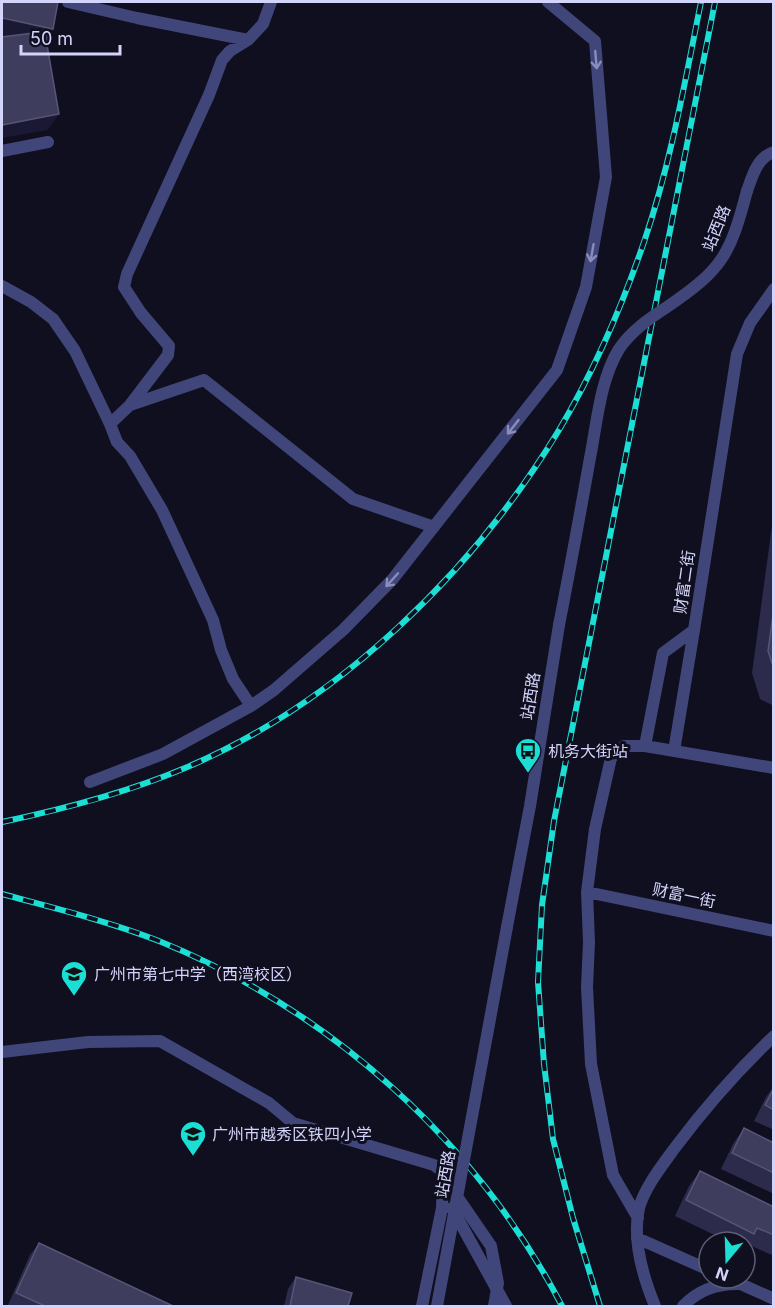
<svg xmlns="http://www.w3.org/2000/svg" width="775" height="1308" viewBox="0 0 775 1308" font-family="Inter,'Noto Sans SC',sans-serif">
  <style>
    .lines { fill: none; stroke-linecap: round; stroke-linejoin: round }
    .street { stroke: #404679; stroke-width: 12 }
    .rail-casing { stroke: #1bded5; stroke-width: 6 }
    .rail { stroke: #100f1f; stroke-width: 4; stroke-dasharray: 11; stroke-linecap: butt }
    .street-bridge { stroke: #404679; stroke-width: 12 }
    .wall { fill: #2d2b4b }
    .shaded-wall { fill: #1a1832 }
    .building { fill: #3e3d5e; stroke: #565576; stroke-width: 1.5 }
    .oneway { stroke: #8a8dba }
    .labels { text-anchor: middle; stroke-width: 6; stroke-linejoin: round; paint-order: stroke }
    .street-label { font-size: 16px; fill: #d3d4fa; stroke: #100f1f }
    .poi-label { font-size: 16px; fill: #d3d4fa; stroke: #100f1f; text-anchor: start }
  </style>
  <rect width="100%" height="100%" fill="#100f1f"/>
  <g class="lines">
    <path class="street" d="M68,2L137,18L248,40
      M2,151L48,142
      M747,191C752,177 757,157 774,152
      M2,286L31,302L53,319L75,351L110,424L117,442L130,456L162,510L213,620L221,650L233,679L251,706
      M130,405L204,380L353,499L434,527
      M110,424L130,405L168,355L169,346L141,313L124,287L127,274L209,95L222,60L230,51L248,40L263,24L271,2
      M645,746L663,653L694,630L737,354L750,323L774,289
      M674,751L694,630
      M90,782L163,754L251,706L274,690L343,630L392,580L557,370L586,287L606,177L595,41L548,2
      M587,892L774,931
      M507,927L530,806L559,625
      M2,1052L88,1042L160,1041L269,1103L293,1123L434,1165L443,1172L442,1208L422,1306
      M452,1208L506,1306
      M638,1218L613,1175L591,1064L587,987L589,942L587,892L595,829L611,758L624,746H645L774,768
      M637,1238L709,1270
      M734,1281L774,1299
      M655,1306C643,1277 632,1241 639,1208C645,1187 661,1167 674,1149C704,1109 737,1071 774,1036
      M683,1306C699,1289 718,1283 741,1284"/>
    <g class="rail-casing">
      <path id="rail" d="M2,822C64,809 126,793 185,768C339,703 473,572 559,430C594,371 623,304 645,239C671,162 685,81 701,2
        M2,894C54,908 108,921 159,941C331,1011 476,1141 562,1306
        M600,1306L573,1218L553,1139L544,1064L538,982L542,905L554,821L715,2"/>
    </g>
    <use href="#rail" class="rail"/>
    <path class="street-bridge" d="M559,625C570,569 580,514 590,458C597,423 600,380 619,349C631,331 650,318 667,307C723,269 730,255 747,191
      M458,1198L491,1246L498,1283L494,1306
      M437,1306L507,927"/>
  </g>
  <path class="wall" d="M774,511V706L760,699L752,673Z
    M774,1086V1130L754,1121L766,1097Z
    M744,1128L774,1143V1194L721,1169L733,1144Z
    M700,1171L774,1207V1256L747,1244L745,1247V1242H729L675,1216L689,1186Z
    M39,1243L173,1306H12L8,1305L30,1255Z
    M296,1277L348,1306H284L288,1289Z"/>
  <path class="shaded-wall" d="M2,18L53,29L42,45L2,36Z
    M59,114L48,130L2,138V125Z"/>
  <path class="building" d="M2,2H58L53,29L2,18Z
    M50,31L47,45L59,114L2,125V37Z
    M774,608V669L768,651Z
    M774,1088V1110L765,1105Z
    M744,1128L774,1143V1173L732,1153Z
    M700,1171L774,1207V1235L757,1228L754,1234L686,1200Z
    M39,1243L173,1306H45L16,1293Z
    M296,1277L352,1293L348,1306H290Z"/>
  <defs><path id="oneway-shaft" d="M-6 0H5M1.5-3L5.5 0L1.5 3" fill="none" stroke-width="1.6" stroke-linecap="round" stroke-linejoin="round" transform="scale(1.5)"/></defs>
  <g class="oneway">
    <use href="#oneway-shaft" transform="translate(596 60) rotate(85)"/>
    <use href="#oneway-shaft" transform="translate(592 253) rotate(100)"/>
    <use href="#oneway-shaft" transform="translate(513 427) rotate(128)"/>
    <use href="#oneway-shaft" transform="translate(392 580) rotate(132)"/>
  </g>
  <defs>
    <g id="bus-pin" transform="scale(1.35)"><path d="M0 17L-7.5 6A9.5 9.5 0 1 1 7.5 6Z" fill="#1bded5" stroke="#100f1f"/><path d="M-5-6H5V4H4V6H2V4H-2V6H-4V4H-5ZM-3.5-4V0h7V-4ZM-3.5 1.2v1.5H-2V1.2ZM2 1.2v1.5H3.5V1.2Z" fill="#111"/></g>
    <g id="school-pin" transform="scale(1.35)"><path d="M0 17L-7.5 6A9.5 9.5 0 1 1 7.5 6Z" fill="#1bded5" stroke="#100f1f"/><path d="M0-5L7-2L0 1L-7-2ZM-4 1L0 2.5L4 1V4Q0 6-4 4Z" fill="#111"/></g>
  </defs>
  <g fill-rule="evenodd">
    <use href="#bus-pin" x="528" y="751"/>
    <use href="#school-pin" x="74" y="974"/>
    <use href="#school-pin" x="193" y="1134"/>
  </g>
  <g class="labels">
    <g class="street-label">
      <text transform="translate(716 228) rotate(-68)" y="6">站西路</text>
      <text transform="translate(684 582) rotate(-82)" y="6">财富二街</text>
      <text transform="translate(530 696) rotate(-81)" y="6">站西路</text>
      <text transform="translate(684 895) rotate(12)" y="6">财富一街</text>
      <text transform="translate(445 1174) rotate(-80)" y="6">站西路</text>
    </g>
    <g class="poi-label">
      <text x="548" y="757">机务大街站</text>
      <text x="94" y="980">广州市第七中学（西湾校区）</text>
      <text x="212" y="1140">广州市越秀区铁四小学</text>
    </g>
  </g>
  <rect width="775" height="1308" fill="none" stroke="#d3d4fa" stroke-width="6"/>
  <g transform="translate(727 1260) rotate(199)"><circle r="28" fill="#100f1f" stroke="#5e5e77" stroke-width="1.5"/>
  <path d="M0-4.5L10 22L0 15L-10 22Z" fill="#1bded5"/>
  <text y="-9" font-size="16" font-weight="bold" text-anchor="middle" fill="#d3d4fa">N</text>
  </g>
  <path d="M21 45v9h99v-9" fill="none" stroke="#d3d4fa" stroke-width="3"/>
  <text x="30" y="45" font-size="18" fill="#d3d4fa" stroke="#100f1f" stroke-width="4.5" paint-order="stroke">50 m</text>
</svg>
